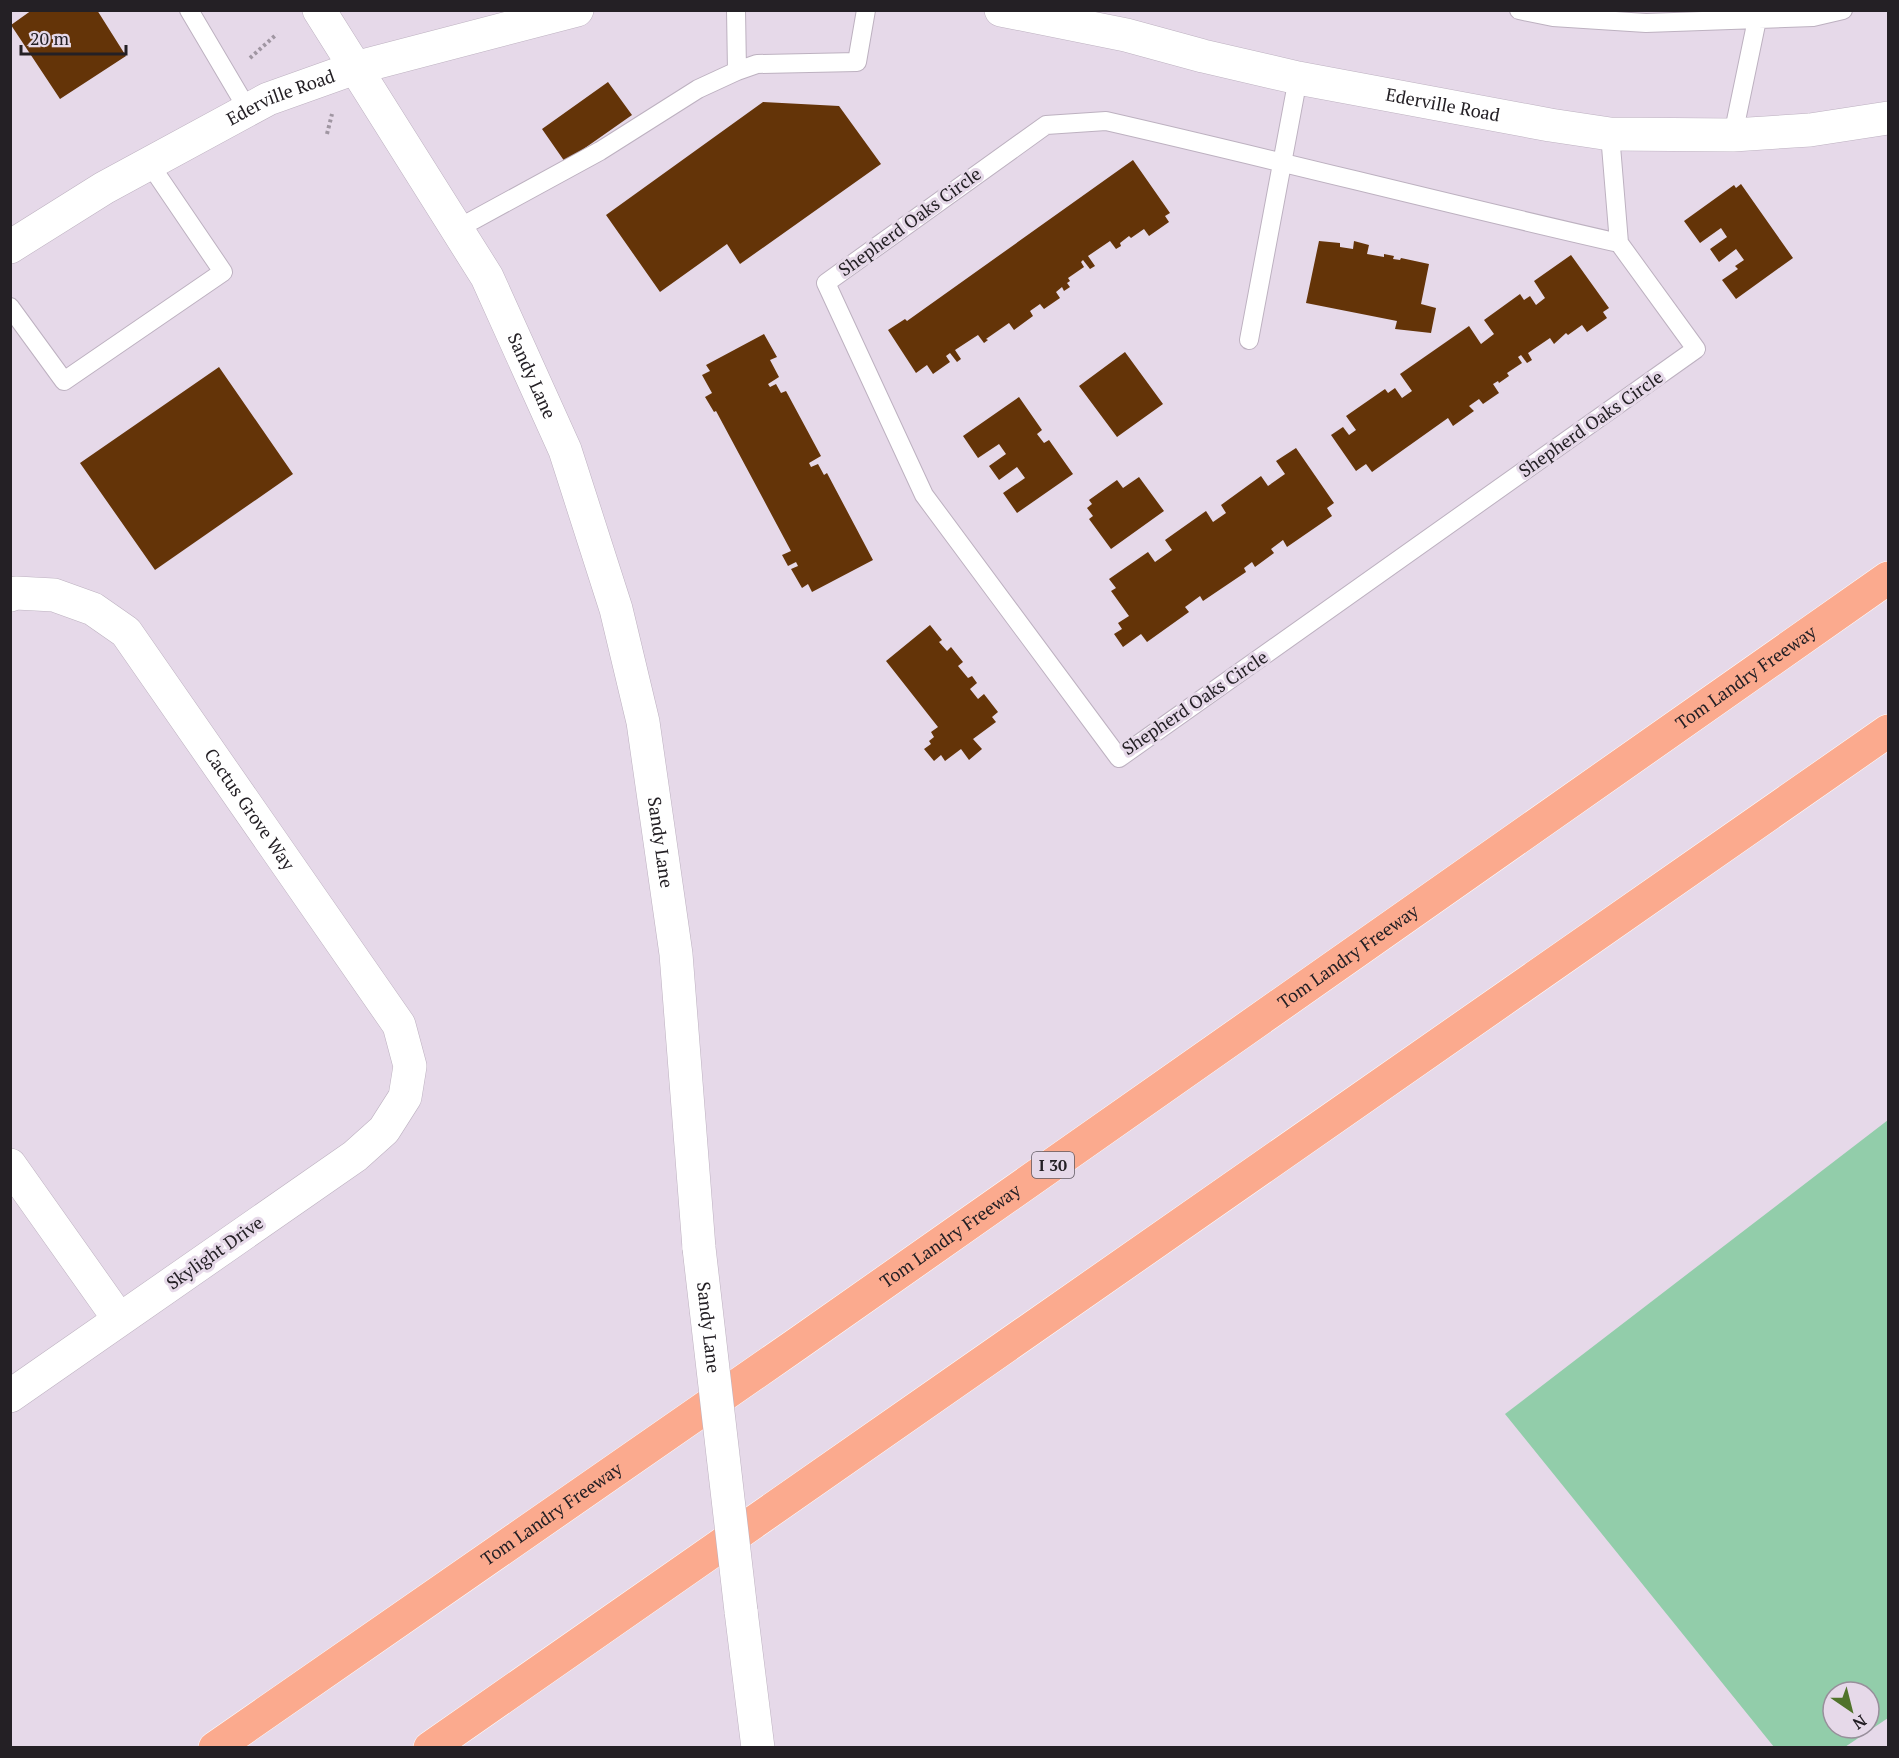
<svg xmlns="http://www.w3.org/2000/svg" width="1899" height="1758" viewBox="0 0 1899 1758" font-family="'PT Serif',serif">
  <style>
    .green { fill: #92cdaa; fill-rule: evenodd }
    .building { fill: #643408 }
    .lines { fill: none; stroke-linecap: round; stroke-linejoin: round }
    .lane-casing { stroke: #bdb1c0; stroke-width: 20 }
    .street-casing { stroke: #bdb1c0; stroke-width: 34 }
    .secondary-casing { stroke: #bdb1c0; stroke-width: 34 }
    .highway-casing { stroke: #fff; stroke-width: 34 }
    .path { stroke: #a096a2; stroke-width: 4; stroke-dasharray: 3 3; stroke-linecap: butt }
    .lane { stroke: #fff; stroke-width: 18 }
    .street { stroke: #fff; stroke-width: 33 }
    .secondary { stroke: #fff; stroke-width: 33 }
    .highway { stroke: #fbaa8e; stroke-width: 33 }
    .secondary-bridge-casing { stroke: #bdb1c0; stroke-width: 34; stroke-linecap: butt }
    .secondary-bridge { stroke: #fff; stroke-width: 33 }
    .labels { text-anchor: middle; stroke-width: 6; stroke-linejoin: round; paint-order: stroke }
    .shield { fill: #e6d9e9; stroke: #5e5860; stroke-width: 1.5 }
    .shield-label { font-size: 16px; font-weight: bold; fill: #242025 }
    .street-label { font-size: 18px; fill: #242025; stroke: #e6d9e9 }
  </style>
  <rect width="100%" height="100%" fill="#e6d9e9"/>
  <path class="green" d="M1888,1120V1718L1845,1747H1774L1505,1414ZM1833,1692H1869V1728H1833Z"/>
  <path class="building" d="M32,10H97L126,56L60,99L11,25Z
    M608,82L632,115L565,162L542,129Z
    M763,102L839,106L881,164L740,264L727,244L660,292L606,215Z
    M1133,160L1170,213L1165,216L1169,222L1149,236L1144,229L1131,238L1129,236L1120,243L1121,246L1116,249L1110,241L1088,256L1095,266L1090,269L1083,260L1081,262L1084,267L1068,278L1070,281L1067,283L1070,287L1064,291L1062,287L1056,292L1060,298L1044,309L1040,304L1030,311L1033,316L1014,330L1009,323L986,339L988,340L984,343L978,335L955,350L961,359L957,362L950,353L946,356L950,362L933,374L927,365L916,373L888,330L905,319L907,321Z
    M1741,184L1793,258L1736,299L1722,280L1738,269L1735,266L1744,260L1736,249L1719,262L1710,249L1727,237L1721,228L1700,243L1684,221L1734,185L1736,188Z
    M1319,241L1340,243V247L1353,249L1354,241L1369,245L1367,254L1384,257V254L1394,256L1393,259L1400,260L1401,258L1429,264L1421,304L1436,308L1431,333L1395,329L1397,321L1306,303Z
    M1571,255L1609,308L1603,312L1607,318L1587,332L1582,325L1568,335L1566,333L1554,344L1550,338L1528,353L1532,360L1527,363L1521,355L1518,357L1522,363L1507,373L1509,376L1499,383L1498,381L1493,384L1499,393L1483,404L1479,399L1469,406L1474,411L1453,426L1448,418L1372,472L1366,464L1356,471L1331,435L1343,427L1349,435L1356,430L1346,416L1385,389L1388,393L1395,388L1402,398L1412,391L1400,374L1469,326L1481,344L1494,334L1484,320L1520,294L1524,300L1530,296L1536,305L1545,298L1534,281Z
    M764,334L777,357L770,360L779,377L768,384L770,387L776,384L781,393L786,391L821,456L809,463L811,467L818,464L824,475L827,473L873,560L812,592L808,584L802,588L791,569L798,566L796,562L788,566L782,555L791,551L716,411L714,412L705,397L712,393L702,375L710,371L706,365Z
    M1125,352L1163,404L1117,437L1079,386Z
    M219,367L293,474L155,570L80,463Z
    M1019,397L1042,430L1037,434L1044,443L1049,440L1073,474L1017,513L1003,493L1025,478L1017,467L999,480L989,466L1006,454L999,444L978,458L963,436Z
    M1296,448L1334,503L1327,508L1332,516L1287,547L1283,540L1271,549L1274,553L1255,567L1252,562L1244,568L1246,572L1203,601L1200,596L1185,607L1189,612L1147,642L1141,634L1123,647L1114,634L1122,629L1118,623L1129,616L1111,591L1116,588L1109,579L1148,552L1155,562L1172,550L1165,540L1206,511L1213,522L1226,513L1221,505L1261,476L1268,486L1285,474L1276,461Z
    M1139,477L1164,511L1111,549L1089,519L1093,516L1087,508L1092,504L1089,500L1117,480L1123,488Z
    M930,625L942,640L939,642L947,651L951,647L963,662L958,666L968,678L972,676L977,683L970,689L978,699L984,694L998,712L992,717L996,722L973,739L982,749L969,760L961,749L945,761L941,755L934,761L924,749L931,744L929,741L934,737L931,732L938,727L886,661Z"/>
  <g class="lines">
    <g class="lane-casing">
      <path id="lane" d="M189,10L248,110
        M736,10L737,71
        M1519,10L1553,17L1646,23L1813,17L1843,10
        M1106,121C1277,160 1447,204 1619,243L1696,349L1119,758L924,495L826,283L1046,125Z
        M1610,134L1619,243
        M1733,135L1759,10
        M457,229L600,151L698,89L737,71L757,64L857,62L866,10
        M10,307L64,381L223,272L149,163
        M1249,340L1298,78"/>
    </g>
    <g class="street-casing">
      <g id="street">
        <path id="s1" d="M10,595L16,593L54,595L93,609L126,632L399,1025L410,1066L405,1097L384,1130L355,1156L10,1396"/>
        <path d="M10,1165L119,1319"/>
      </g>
    </g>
    <g class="secondary-casing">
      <g id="secondary">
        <path id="s2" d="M319,10L487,277L565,450L616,609L643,722L676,954L699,1248"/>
        <path id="s3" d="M1001,10L1126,35L1203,56L1298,78L1550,125L1610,134L1733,135L1810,130L1888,118"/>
        <path id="s4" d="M10,247L104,188L268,99L355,68L577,10"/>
        <path d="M741,1611L758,1748"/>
      </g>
    </g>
    <g class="highway-casing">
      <g id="highway">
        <path id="s5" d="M215,1748L797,1344L1888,578"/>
        <path d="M430,1748L1888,731"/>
      </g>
    </g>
    <path class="path" d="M250,58L277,34
      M327,134L332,114"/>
    <use href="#lane" class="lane"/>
    <use href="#street" class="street"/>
    <use href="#secondary" class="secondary"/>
    <use href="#highway" class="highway"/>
    <g class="secondary-bridge-casing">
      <g id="secondary-bridge">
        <path id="s6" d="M699,1248L741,1611"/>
      </g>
    </g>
    <use href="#secondary-bridge" class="secondary-bridge"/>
  </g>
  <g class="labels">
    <rect class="shield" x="1032" y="1152" width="42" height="26" rx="4.5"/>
    <g class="shield-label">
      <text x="1053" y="1171">I 30</text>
    </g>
    <g class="street-label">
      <text dy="6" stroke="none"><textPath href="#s4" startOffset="310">Ederville Road</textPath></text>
      <text dy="6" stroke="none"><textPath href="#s3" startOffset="452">Ederville Road</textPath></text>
      <text transform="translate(910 222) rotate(-36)" y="6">Shepherd Oaks Circle</text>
      <text dy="6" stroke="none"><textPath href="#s2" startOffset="424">Sandy Lane</textPath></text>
      <text transform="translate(1591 424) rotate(-35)" y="6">Shepherd Oaks Circle</text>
      <text dy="6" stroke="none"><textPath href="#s5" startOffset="1868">Tom Landry Freeway</textPath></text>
      <text transform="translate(1195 703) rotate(-34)" y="6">Shepherd Oaks Circle</text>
      <text dy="6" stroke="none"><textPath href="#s1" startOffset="342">Cactus Grove Way</textPath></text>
      <text dy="6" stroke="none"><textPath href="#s2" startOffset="910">Sandy Lane</textPath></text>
      <text dy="6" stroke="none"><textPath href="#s5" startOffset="1382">Tom Landry Freeway</textPath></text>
      <text dy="6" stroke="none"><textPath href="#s5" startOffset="896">Tom Landry Freeway</textPath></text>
      <text transform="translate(215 1253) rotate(-35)" y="6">Skylight Drive</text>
      <text dy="6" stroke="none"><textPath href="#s6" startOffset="80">Sandy Lane</textPath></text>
      <text dy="6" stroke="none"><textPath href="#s5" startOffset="410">Tom Landry Freeway</textPath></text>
    </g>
  </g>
  <rect width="1899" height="1758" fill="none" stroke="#242025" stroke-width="24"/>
  <g transform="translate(1851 1710) rotate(145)"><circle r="28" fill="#e6d9e9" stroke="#988f9b" stroke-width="1.5"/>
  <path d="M0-4.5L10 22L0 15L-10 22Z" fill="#50732b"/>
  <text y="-9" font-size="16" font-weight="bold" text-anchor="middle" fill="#242025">N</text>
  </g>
  <path d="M21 45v9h105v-9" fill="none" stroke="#242025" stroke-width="3"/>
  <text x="30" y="45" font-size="18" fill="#242025" stroke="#e6d9e9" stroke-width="4.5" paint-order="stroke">20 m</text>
</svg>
